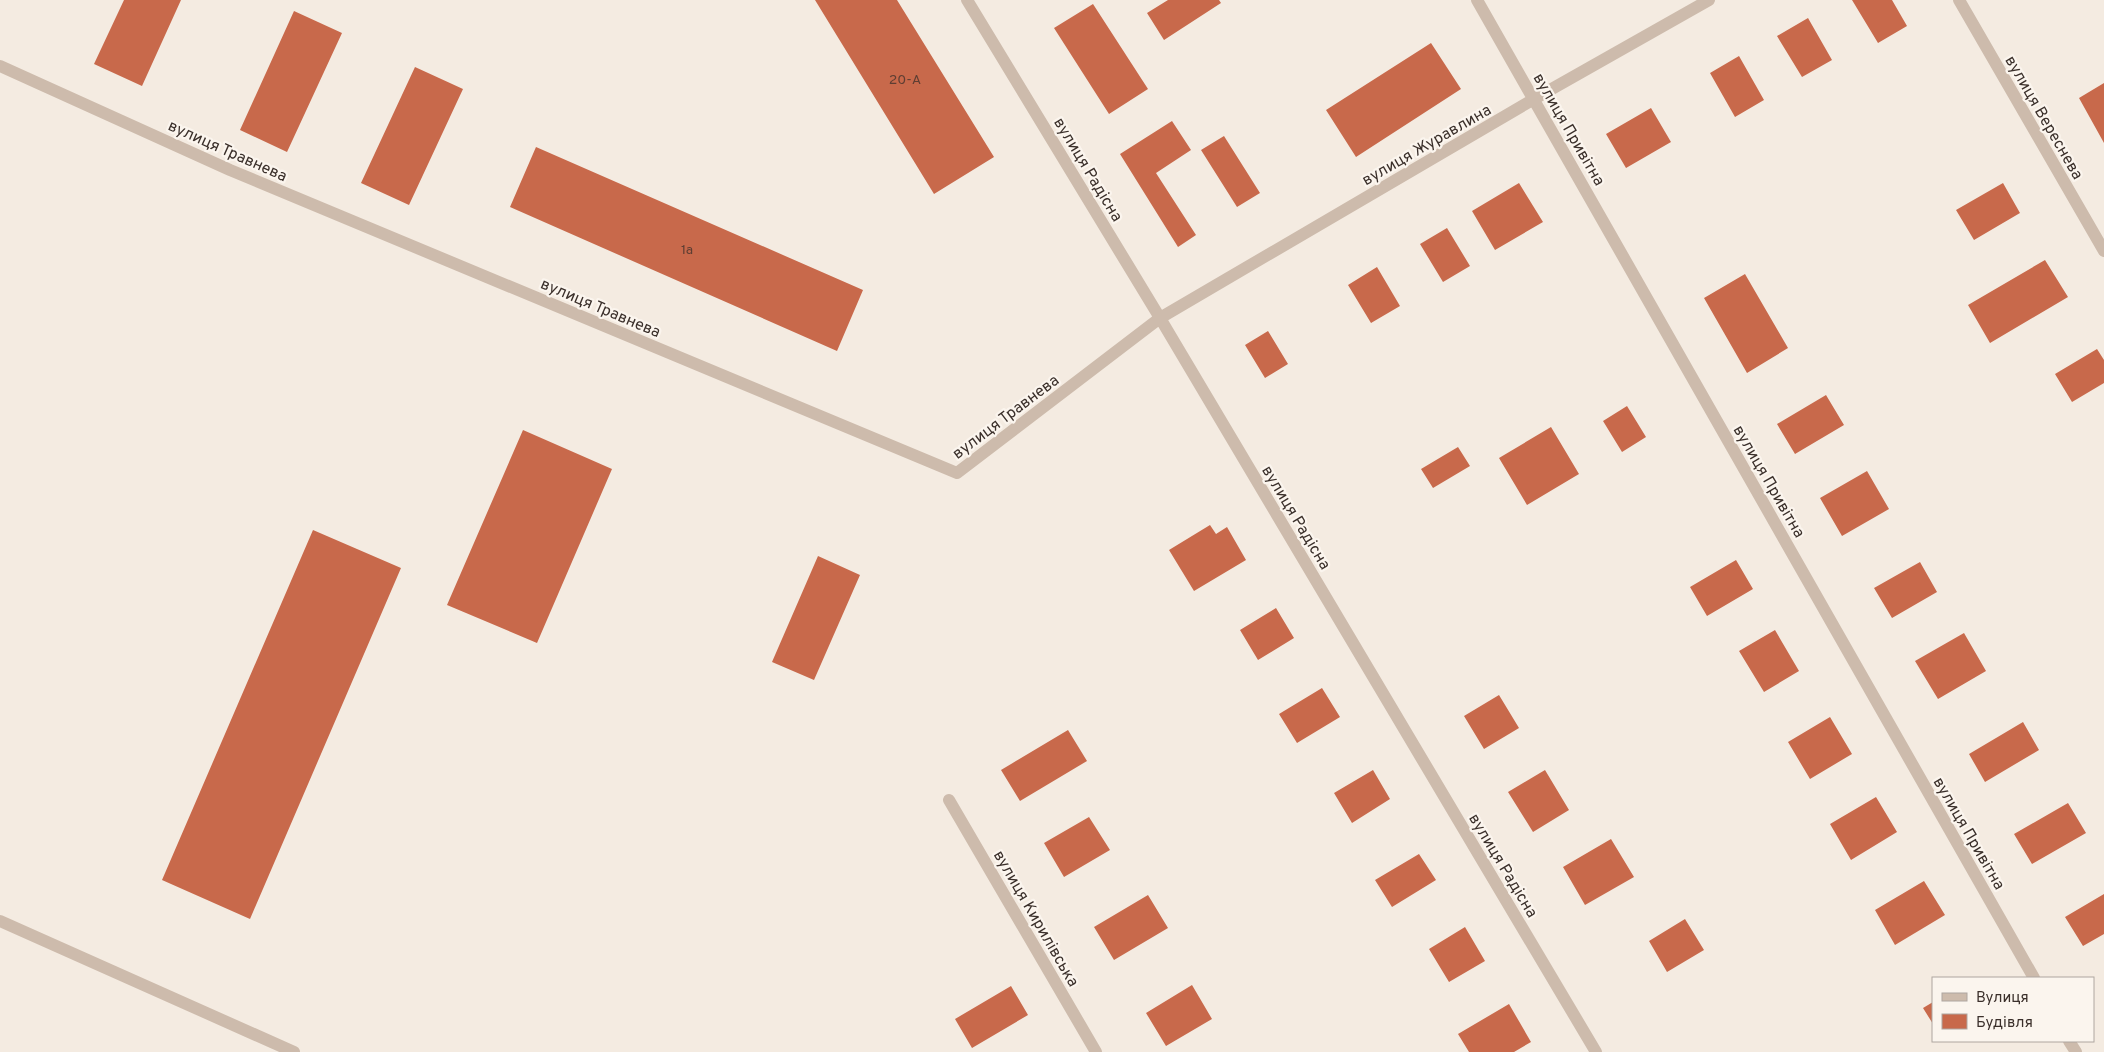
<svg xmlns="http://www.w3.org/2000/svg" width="2104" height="1052" viewBox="0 0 2104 1052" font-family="Overpass,sans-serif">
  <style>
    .building { fill: #c8694b }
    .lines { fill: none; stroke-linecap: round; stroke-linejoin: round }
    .service { stroke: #cdbbac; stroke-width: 12 }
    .minor { stroke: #cdbbac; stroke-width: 12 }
    .labels { text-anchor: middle; stroke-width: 4.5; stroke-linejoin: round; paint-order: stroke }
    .number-label { font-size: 14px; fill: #5e3e33 }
    .street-label { font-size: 16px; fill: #3b302b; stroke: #fbf5ee }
  </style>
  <rect width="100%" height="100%" fill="#f4ebe1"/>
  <path class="building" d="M124,0H181L142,86L94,64Z
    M815,0H897L994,157L934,194Z
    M1168,0H1219L1221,3L1164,40L1147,13Z
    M1852,0H1892L1907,26L1878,43Z
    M1093,4L1148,89L1109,114L1054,28Z
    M294,11L342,33L287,152L240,130Z
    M1808,18L1832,60L1802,77L1777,36Z
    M1431,43L1461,89L1356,157L1326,110Z
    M1739,56L1764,100L1735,117L1710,73Z
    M415,67L463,89L409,205L361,183Z
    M2104,83V143L2079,98Z
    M1651,108L1671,142L1626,168L1606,134Z
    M1172,121L1191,150L1156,173L1196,235L1178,247L1120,154Z
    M1224,136L1260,193L1237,207L1201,150Z
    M536,147L863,290L837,351L510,207Z
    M1519,183L1543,222L1495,250L1472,211Z
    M2003,183L2020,213L1974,240L1956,210Z
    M1447,228L1470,266L1443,282L1420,244Z
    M2045,260L2068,297L1990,343L1968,305Z
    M1377,267L1400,306L1371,323L1348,285Z
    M1745,274L1788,348L1747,373L1704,298Z
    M1268,331L1288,364L1265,378L1245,345Z
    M2097,349L2104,360V383L2072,402L2055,374Z
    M1826,395L1844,425L1795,454L1777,424Z
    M1627,406L1646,437L1622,452L1603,421Z
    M1551,427L1579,474L1527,505L1499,458Z
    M523,430L612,469L537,643L447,605Z
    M1458,447L1470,466L1433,488L1421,469Z
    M1867,471L1889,509L1842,536L1820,498Z
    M1210,525L1216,534L1227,527L1246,560L1194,591L1169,550Z
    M313,530L401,568L250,919L162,880Z
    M818,556L860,575L814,680L772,662Z
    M1736,560L1753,589L1707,616L1690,587Z
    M1920,562L1937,592L1892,618L1874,588Z
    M1276,608L1294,638L1258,660L1240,630Z
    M1775,630L1799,671L1764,692L1739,651Z
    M1964,633L1986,671L1938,699L1915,661Z
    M1322,688L1340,717L1297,743L1279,714Z
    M1499,695L1519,728L1484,749L1464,716Z
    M1830,717L1852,754L1810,779L1788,742Z
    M2023,722L2039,750L1985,782L1969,754Z
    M1068,730L1087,761L1020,801L1001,770Z
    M1373,770L1390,799L1352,823L1334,793Z
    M1545,770L1569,810L1533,832L1508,792Z
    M1876,797L1897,832L1851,860L1830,824Z
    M2068,803L2086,833L2032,864L2014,834Z
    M1089,817L1110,850L1064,877L1044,843Z
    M1611,839L1634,877L1585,905L1563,867Z
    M1419,854L1436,880L1392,907L1375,880Z
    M1924,881L1945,915L1895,945L1875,910Z
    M2104,894V934L2083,946L2065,917Z
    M1148,895L1168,928L1114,960L1094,927Z
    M1685,919L1704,950L1667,972L1649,941Z
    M1465,927L1485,961L1449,982L1429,949Z
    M1192,985L1212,1019L1166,1046L1146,1013Z
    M1011,986L1028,1015L972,1048L955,1019Z
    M1933,1002V1024L1923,1008Z
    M1509,1004L1531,1042L1514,1052H1469L1458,1034Z"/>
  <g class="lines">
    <path class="service" d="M0,921L294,1052"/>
    <path class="minor" d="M967,0L1160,318L1596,1052
      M1477,0L2034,978
      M1959,0L2104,251
      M0,66L230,170L957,473L1160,318L1534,99L1709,0
      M949,800L1096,1052
      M2069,1041L2076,1052"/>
  </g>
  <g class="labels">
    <g class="number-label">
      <text x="905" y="84">20-А</text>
      <text x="687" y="254">1а</text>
    </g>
    <g class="street-label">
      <text transform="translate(2045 117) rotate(60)" y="6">вулиця Вереснева</text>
      <text transform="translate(1570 129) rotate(60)" y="6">вулиця Привітна</text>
      <text transform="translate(1426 144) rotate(-30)" y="6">вулиця Журавлина</text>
      <text transform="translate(228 150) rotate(24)" y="6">вулиця Травнева</text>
      <text transform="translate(1089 169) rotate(59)" y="6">вулиця Радісна</text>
      <text transform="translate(601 307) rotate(23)" y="6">вулиця Травнева</text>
      <text transform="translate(1005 416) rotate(-37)" y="6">вулиця Травнева</text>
      <text transform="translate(1770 481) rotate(60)" y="6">вулиця Привітна</text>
      <text transform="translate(1297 517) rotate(59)" y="6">вулиця Радісна</text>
      <text transform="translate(1970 833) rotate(60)" y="6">вулиця Привітна</text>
      <text transform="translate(1504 865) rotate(59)" y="6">вулиця Радісна</text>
      <text transform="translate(1037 918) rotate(60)" y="6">вулиця Кирилівська</text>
    </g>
  </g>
  <rect x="1932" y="977" width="162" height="65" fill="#fbf5ee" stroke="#aea6a0"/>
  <rect x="1942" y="993" width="25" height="8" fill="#cdbbac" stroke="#aea6a0"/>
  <text x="1976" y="1002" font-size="15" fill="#3b302b">Вулиця</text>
  <rect x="1942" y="1014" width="25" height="15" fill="#c8694b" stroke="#aea6a0"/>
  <text x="1976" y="1027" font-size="15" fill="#3b302b">Будівля</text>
</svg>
